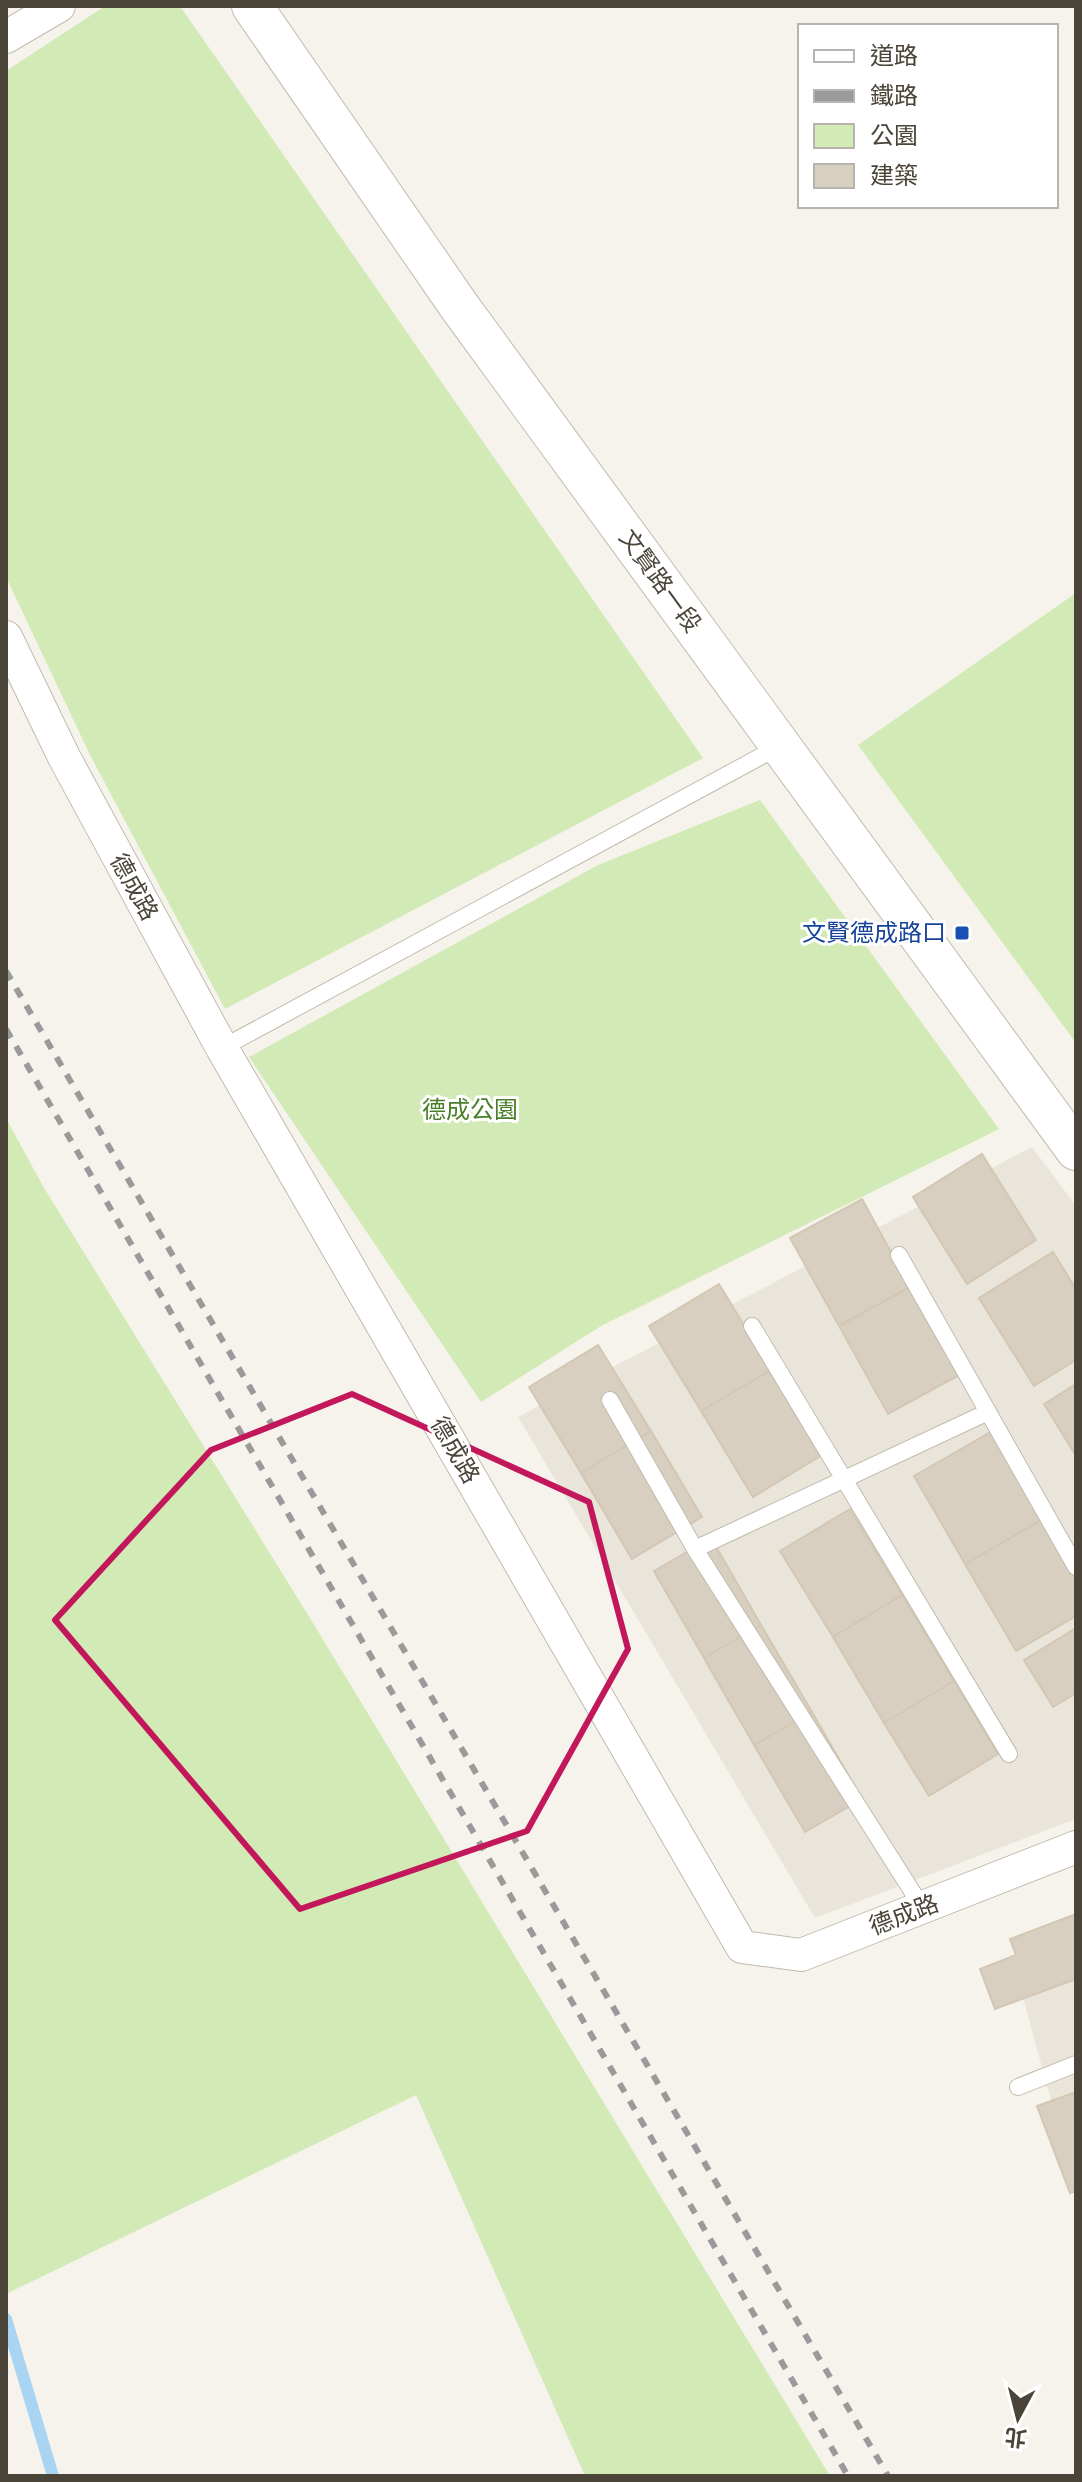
<svg xmlns="http://www.w3.org/2000/svg" width="1082" height="2482" viewBox="0 0 1082 2482" font-family="'Fira Sans','Noto Sans TC',sans-serif">
  <style>
    .residential { fill: #eae5da }
    .green { fill: #d2eab5 }
    .lines { fill: none; stroke-linecap: round; stroke-linejoin: round }
    .stream { stroke: #a9d4f2; stroke-width: 12 }
    .building { fill: #d8cfc1; stroke: #d3c7b4; stroke-width: 2 }
    .service-casing { stroke: #c2bbae; stroke-width: 18 }
    .minor-casing { stroke: #c2bbae; stroke-width: 34 }
    .tertiary-casing { stroke: #c2bbae; stroke-width: 42 }
    .service { stroke: #fff; stroke-width: 16 }
    .minor { stroke: #fff; stroke-width: 32 }
    .tertiary { stroke: #fff; stroke-width: 40 }
    .rail { stroke: #9a9a9a; stroke-width: 6; stroke-dasharray: 10 10; stroke-linecap: butt }
    .marked { fill: none; stroke: #c2185b; stroke-width: 6; stroke-linejoin: round }
    .transit-dot { fill: #1a4fb4; stroke: #fff; stroke-width: 3 }
    .labels { text-anchor: middle; stroke-width: 6; stroke-linejoin: round; paint-order: stroke }
    .street-label { font-size: 24px; fill: #4b4439; stroke: #fff }
    .transit-label { font-size: 24px; fill: #164399; stroke: #fff; text-anchor: end }
    .park-label { font-size: 24px; fill: #4a7f2a; stroke: #fff }
  </style>
  <rect width="100%" height="100%" fill="#f6f3ec"/>
  <path class="residential" d="M1032,1147L1076,1206V1819L815,1918L518,1417Z
    M1076,1933V2192L1013,1961Z"/>
  <path class="green" d="M105,6H180L703,758L225,1009L90,755L6,577V71Z
    M1076,593V1043L858,745Z
    M760,800L999,1129L601,1326L481,1402L249,1057L598,865Z
    M6,1118L44,1188L313,1623L830,2476H585L416,2095L6,2294Z"/>
  <g class="lines">
    <path class="stream" d="M6,2319L53,2476"/>
  </g>
  <path class="building" d="M982,1154L1036,1240L967,1284L913,1197Z
    M862,1199L910,1287L839,1326L790,1238Z
    M1053,1252L1076,1289V1360L1034,1386L979,1298Z
    M719,1284L771,1370L701,1411L649,1326Z
    M910,1287L959,1375L888,1414L839,1326Z
    M598,1345L651,1431L581,1473L529,1387Z
    M771,1370L822,1455L753,1497L701,1411Z
    M1076,1384V1456L1044,1404Z
    M994,1430L1045,1518L965,1564L914,1476Z
    M651,1431L702,1517L632,1559L581,1473Z
    M850,1509L902,1595L833,1637L780,1551Z
    M1045,1518L1076,1571V1616L1016,1651L965,1564Z
    M711,1538L761,1625L704,1658L654,1571Z
    M902,1595L954,1681L884,1723L833,1637Z
    M761,1625L812,1712L754,1745L704,1658Z
    M1076,1628V1693L1053,1707L1024,1660Z
    M954,1681L998,1754L929,1796L884,1723Z
    M812,1712L862,1799L805,1832L754,1745Z
    M1076,1914V1979L995,2009L980,1969L1016,1955L1010,1939Z
    M1076,2092V2191L1070,2193L1037,2106Z"/>
  <g class="lines">
    <g class="service-casing">
      <path id="service" d="M222,1048L780,746
        M899,1255L1076,1567
        M752,1326L1009,1754
        M610,1400L695,1549L922,1907
        M695,1549L988,1412
        M1018,2087L1076,2064"/>
    </g>
    <g class="minor-casing">
      <path id="minor" d="M6,37L59,6
        M6,637L64,757L222,1048L742,1947L801,1955L1076,1847"/>
    </g>
    <g class="tertiary-casing">
      <path id="tertiary" d="M252,6L459,306L1076,1150"/>
    </g>
    <use href="#service" class="service"/>
    <use href="#minor" class="minor"/>
    <use href="#tertiary" class="tertiary"/>
    <path class="rail" d="M6,971L888,2476
      M6,1029L848,2476"/>
  </g>
  <path class="marked" d="M352,1394L589,1502L628,1649L527,1831L300,1909L55,1620L211,1450Z"/>
  <rect class="transit-dot" x="954" y="925" width="16" height="16" rx="4"/>
  <g class="labels">
    <g class="street-label">
      <text transform="translate(660 581) rotate(54)" y="8">文賢路一段</text>
      <text transform="translate(134 887) rotate(61)" y="8">德成路</text>
      <text transform="translate(455 1450) rotate(60)" y="8">德成路</text>
      <text transform="translate(904 1915) rotate(-21)" y="8">德成路</text>
    </g>
    <g class="transit-label">
      <text x="946" y="941">文賢德成路口</text>
    </g>
    <g class="park-label">
      <text x="470" y="1118">德成公園</text>
    </g>
  </g>
  <rect width="1082" height="2482" fill="none" stroke="#4b4439" stroke-width="16"/>
  <rect x="798" y="24" width="260" height="184" fill="#ffffff" stroke="#b7b4b0" stroke-width="2"/>
  <rect x="814" y="50" width="40" height="12" fill="#ffffff" stroke="#b7b4b0" stroke-width="2"/>
  <text x="870" y="64" font-size="24" fill="#4b4439">道路</text>
  <rect x="814" y="90" width="40" height="12" fill="#9a9a9a" stroke="#b7b4b0" stroke-width="2"/>
  <text x="870" y="104" font-size="24" fill="#4b4439">鐵路</text>
  <rect x="814" y="124" width="40" height="24" fill="#d2eab5" stroke="#b7b4b0" stroke-width="2"/>
  <text x="870" y="144" font-size="24" fill="#4b4439">公園</text>
  <rect x="814" y="164" width="40" height="24" fill="#d8cfc1" stroke="#b7b4b0" stroke-width="2"/>
  <text x="870" y="184" font-size="24" fill="#4b4439">建築</text>
  <g transform="translate(1018 2418) rotate(187)" stroke="#ffffff" stroke-width="6" paint-order="stroke">
  <path d="M0-6L14 30L0 20L-14 30Z" fill="#4b4439"/>
  <text y="-12" font-size="22" font-weight="bold" text-anchor="middle" fill="#4b4439">北</text>
  </g>
</svg>
